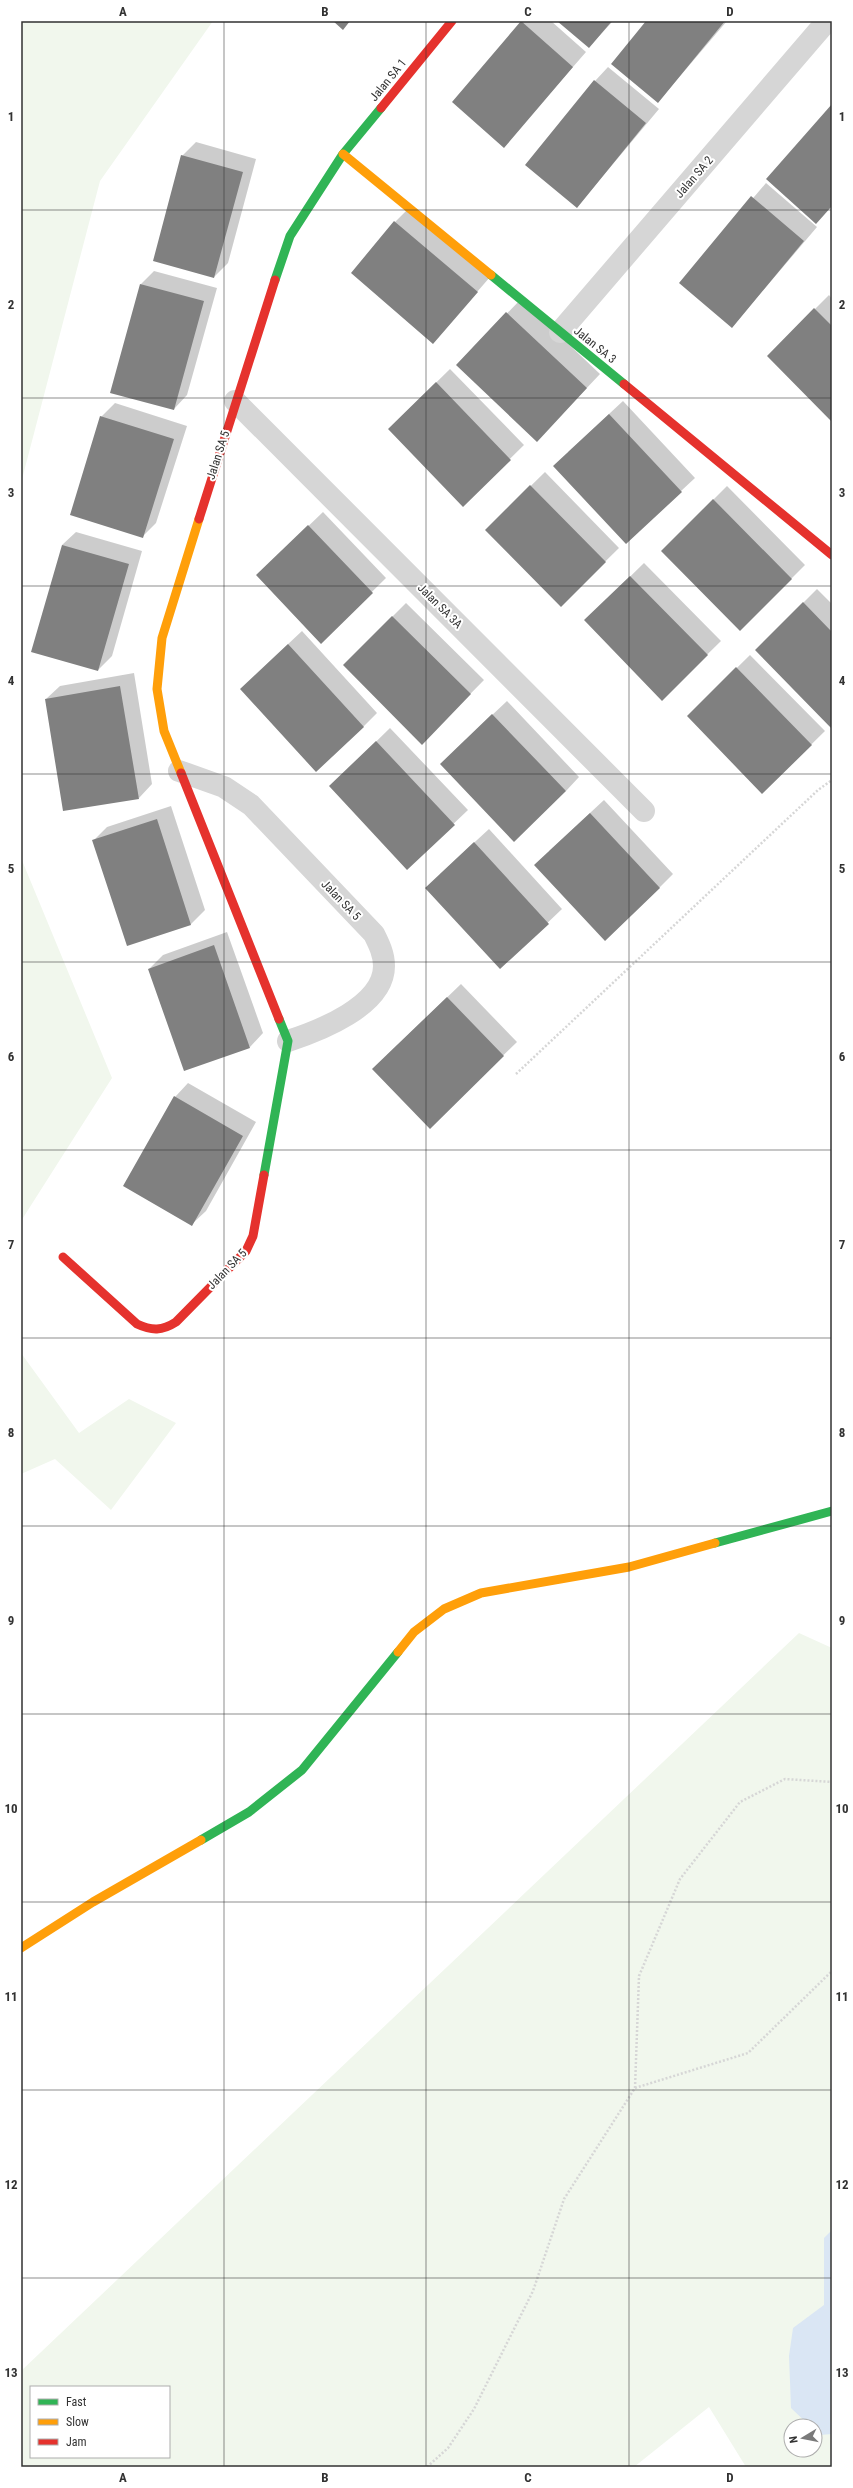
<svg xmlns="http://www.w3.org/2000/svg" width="853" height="2488" viewBox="0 0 853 2488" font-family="'Roboto Condensed',sans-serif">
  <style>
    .green { fill: #f1f7ed; fill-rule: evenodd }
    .water { fill: #dae6f4 }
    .shadow { fill: #0003 }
    .building { fill: #808080 }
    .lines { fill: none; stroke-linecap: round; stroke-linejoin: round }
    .path { stroke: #d6d6d6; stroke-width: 2.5; stroke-dasharray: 2 2; stroke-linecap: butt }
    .street { stroke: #d6d6d6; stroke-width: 22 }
    .fast { stroke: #30b455; stroke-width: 9 }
    .slow { stroke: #ff9f0a; stroke-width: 9 }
    .jam { stroke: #e5322d; stroke-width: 9 }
    .grid { fill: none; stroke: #323232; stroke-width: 1; stroke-opacity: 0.55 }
    .labels { text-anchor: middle; stroke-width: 4; stroke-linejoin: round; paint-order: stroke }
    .street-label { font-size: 12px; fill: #323232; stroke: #fff }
    .neatline { fill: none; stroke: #323232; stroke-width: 1.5 }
    .grid-label { font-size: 13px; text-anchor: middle; font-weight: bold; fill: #323232 }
  </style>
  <rect width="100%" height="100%" fill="#fff"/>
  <path class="green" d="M21,21H213L100,181L21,483Z
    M21,858L112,1078L21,1221Z
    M21,1353L79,1433L129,1399L176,1423L111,1510L55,1459L21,1474Z
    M799,1633L832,1648V2467H746L709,2407L634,2467H21V2371ZM31,2387H169V2457H31ZM791,2426H815V2450H791Z"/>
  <path class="water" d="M832,2230V2434L820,2435L815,2430V2426H810L791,2408L789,2356L793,2328L824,2305V2238Z"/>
  <path class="shadow" d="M523,21H551L586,52L504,146L453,102Z
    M559,21H613L589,47Z
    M647,21H727L658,102Z
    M608,67L659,109L577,207L595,81Z
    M196,142L256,159L228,263L214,277L182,156Z
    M766,183L817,227L732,327L681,283Z
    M409,208L490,277L433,343L395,222Z
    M154,271L217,288L187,395L174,409L141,284Z
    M829,295L832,299V421L768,356Z
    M521,299L600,374L550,427L457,365Z
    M450,369L524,445L463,505L403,415Z
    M623,401L695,478L681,491L568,452Z
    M115,403L187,426L156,523L142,537L101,417Z
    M545,472L619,548L561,605L486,530Z
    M727,486L805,565L740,630L662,551Z
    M323,512L386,578L321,642L271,562Z
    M76,532L142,551L112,656L98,670L62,545Z
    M644,563L721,641L662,699L599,607Z
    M817,589L832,604V727L756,650Z
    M406,603L484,680L422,743L344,665Z
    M302,631L377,713L363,727L255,675Z
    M750,655L825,731L763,792L688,716Z
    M134,673L152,784L139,798L46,699L60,686Z
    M507,701L579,777L566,791L455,750Z
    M390,728L468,810L407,868L344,773Z
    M604,800L673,874L659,888L549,851Z
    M171,806L205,910L191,924L127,944L94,840L107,827Z
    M489,829L562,909L500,968L440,874Z
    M227,932L263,1033L250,1047L149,969L163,955Z
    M461,984L517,1042L430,1127L387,1055Z
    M188,1083L256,1122L206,1211L192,1224L175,1097Z"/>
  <path class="building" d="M333,21H350L343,30Z
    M521,21L573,67L504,148L452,102Z
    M557,21H612L589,48Z
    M646,21H725L658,103L611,64Z
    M594,80L646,123L577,208L525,165Z
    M832,104V206L816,224L766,179Z
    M181,155L243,172L214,278L153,261Z
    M751,196L804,241L732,328L679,283Z
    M394,221L478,292L433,344L351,273Z
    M140,284L204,301L174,410L110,393Z
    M814,308L832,326V422L767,356Z
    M506,312L587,388L537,442L456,365Z
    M436,382L511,460L463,507L388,429Z
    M609,414L682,492L626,544L553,466Z
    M100,416L174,439L143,538L70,515Z
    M530,485L606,562L561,607L485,530Z
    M713,499L792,579L740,631L661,551Z
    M308,525L373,593L321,644L256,575Z
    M62,545L129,564L98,671L31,652Z
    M630,576L708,655L662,701L584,620Z
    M803,602L832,632V729L755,650Z
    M392,616L471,694L422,745L343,665Z
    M288,644L364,727L316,772L240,689Z
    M736,667L812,745L762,794L687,716Z
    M120,686L139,799L63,811L45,699Z
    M492,714L566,791L514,842L440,764Z
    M376,741L455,825L407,870L329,786Z
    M590,813L660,888L605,941L534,865Z
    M157,819L191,925L127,946L92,840Z
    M474,842L549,924L500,969L425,888Z
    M214,945L250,1048L184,1071L148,969Z
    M447,997L504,1056L430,1129L372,1069Z
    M174,1096L243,1136L192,1226L123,1186Z"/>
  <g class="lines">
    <path class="path" d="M516,1074L818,790L832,780
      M635,2088L748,2053L832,1971
      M427,2467L448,2448L474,2409L533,2291L564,2199L635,2088L639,1976L680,1879L740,1802L785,1779L832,1782"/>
    <path class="street" d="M560,332L827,21
      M235,401L644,811
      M179,771L224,787L251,805L374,934C379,944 384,954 384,966C384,1006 319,1031 288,1041"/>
    <path class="fast" d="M491,275L624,384
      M275,280L290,236L343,154L381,108
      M264,1175L288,1041L279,1019
      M715,1543L832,1511
      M201,1840L249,1812L302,1770L398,1652"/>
    <path class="slow" d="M343,154L491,275
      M181,773L164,731L157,689L162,638L199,519
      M398,1652L414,1632L444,1609L481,1593L629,1567L715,1543
      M21,1948L93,1902L201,1840"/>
    <path class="jam" d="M381,108L452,21
      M624,384L832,555
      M199,519L275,280
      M181,773L279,1019
      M63,1257L137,1324C152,1331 162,1331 176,1322L246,1251L253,1236L264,1175"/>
  </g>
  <path class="grid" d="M224,21V2467M426,21V2467M629,21V2467M21,210H832M21,398H832M21,586H832M21,774H832M21,962H832M21,1150H832M21,1338H832M21,1526H832M21,1714H832M21,1902H832M21,2090H832M21,2278H832"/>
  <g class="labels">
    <g class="street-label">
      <text transform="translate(388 80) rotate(-51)" y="4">Jalan SA 1</text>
      <text transform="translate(694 177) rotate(-49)" y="4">Jalan SA 2</text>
      <text transform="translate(595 345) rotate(39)" y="4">Jalan SA 3</text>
      <text transform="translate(218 455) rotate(-72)" y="4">Jalan SA 5</text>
      <text transform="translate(440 606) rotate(45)" y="4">Jalan SA 3A</text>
      <text transform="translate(341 900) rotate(46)" y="4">Jalan SA 5</text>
      <text transform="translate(227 1269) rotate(-46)" y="4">Jalan SA 5</text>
    </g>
  </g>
  <rect width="853" height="2488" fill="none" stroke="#ffffff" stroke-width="44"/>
  <rect x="30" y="2386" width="140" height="72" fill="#ffffff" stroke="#adadad"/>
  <rect x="38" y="2399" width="20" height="6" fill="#30b455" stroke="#adadad"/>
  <text x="66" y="2406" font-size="12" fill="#323232">Fast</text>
  <rect x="38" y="2419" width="20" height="6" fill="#ff9f0a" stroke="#adadad"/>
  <text x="66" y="2426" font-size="12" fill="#323232">Slow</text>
  <rect x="38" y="2439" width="20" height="6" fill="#e5322d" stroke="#adadad"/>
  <text x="66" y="2446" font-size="12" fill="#323232">Jam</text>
  <g transform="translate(803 2438) rotate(260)"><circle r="19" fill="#ffffff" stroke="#adadad"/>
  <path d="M0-3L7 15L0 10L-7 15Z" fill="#7a7a7a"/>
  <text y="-6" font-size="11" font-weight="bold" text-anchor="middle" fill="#323232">N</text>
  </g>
  <rect x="22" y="22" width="809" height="2444" class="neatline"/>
  <g class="grid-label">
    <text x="123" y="16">A</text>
    <text x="325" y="16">B</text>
    <text x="528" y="16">C</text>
    <text x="730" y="16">D</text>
    <text x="11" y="121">1</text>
    <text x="842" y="121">1</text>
    <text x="11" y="309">2</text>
    <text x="842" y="309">2</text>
    <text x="11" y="497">3</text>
    <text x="842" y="497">3</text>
    <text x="11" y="685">4</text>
    <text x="842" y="685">4</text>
    <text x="11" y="873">5</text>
    <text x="842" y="873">5</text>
    <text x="11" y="1061">6</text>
    <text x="842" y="1061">6</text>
    <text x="11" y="1249">7</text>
    <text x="842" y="1249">7</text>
    <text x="11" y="1437">8</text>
    <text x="842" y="1437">8</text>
    <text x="11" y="1625">9</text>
    <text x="842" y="1625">9</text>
    <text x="11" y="1813">10</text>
    <text x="842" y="1813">10</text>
    <text x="11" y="2001">11</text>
    <text x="842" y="2001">11</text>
    <text x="11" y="2189">12</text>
    <text x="842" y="2189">12</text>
    <text x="11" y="2377">13</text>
    <text x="842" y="2377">13</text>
    <text x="123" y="2482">A</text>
    <text x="325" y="2482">B</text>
    <text x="528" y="2482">C</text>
    <text x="730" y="2482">D</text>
  </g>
</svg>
